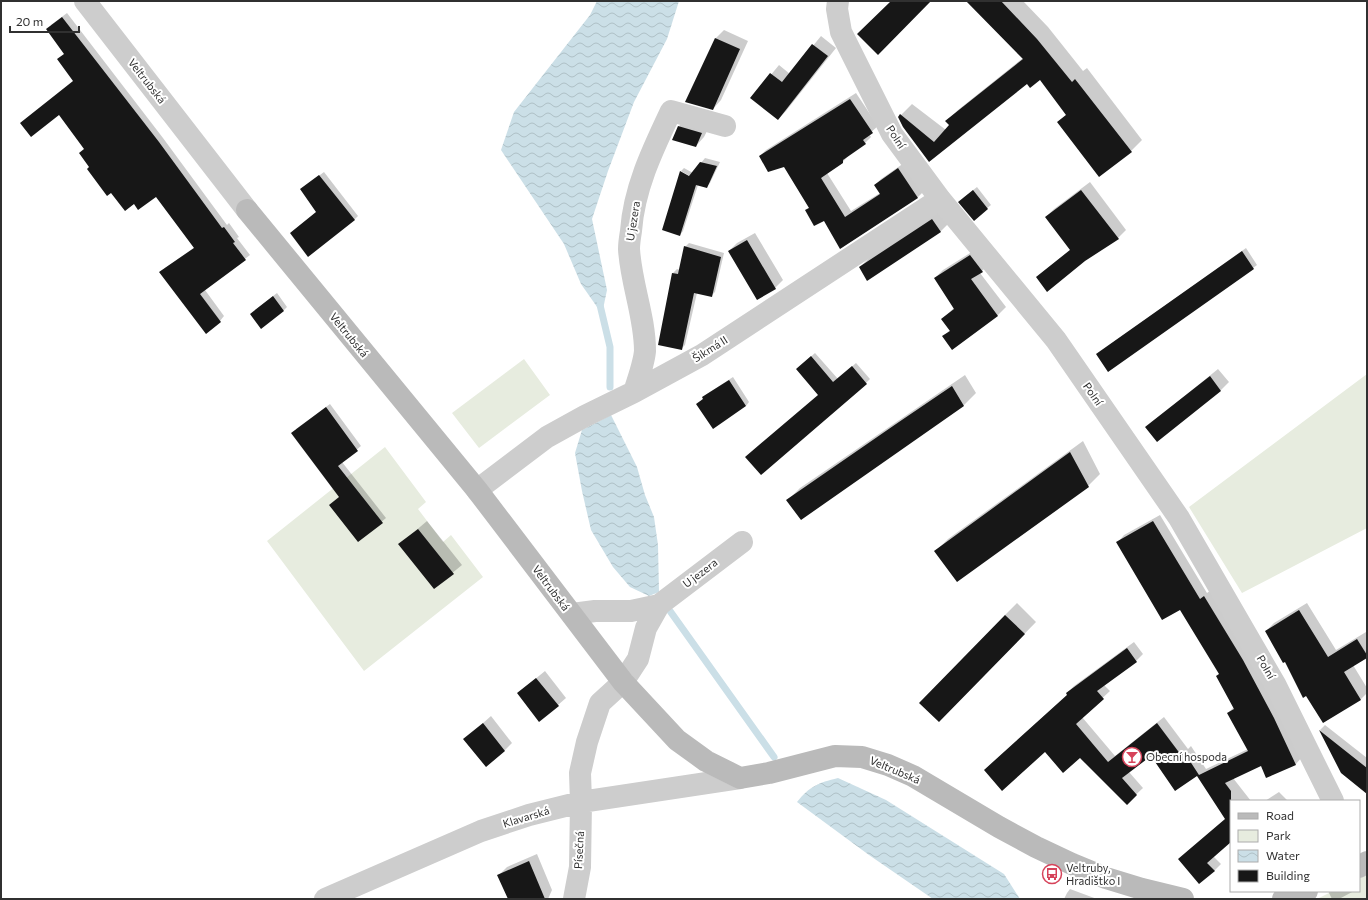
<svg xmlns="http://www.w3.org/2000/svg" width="1368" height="900" viewBox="0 0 1368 900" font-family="Commissioner,sans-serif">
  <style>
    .green { fill: #e7ecdf }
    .water { fill: url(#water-waves) }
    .shadow { fill: #0003; fill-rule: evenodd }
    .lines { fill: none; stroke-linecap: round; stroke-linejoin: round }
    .stream { stroke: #cbdfe7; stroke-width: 7 }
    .building { fill: #171717 }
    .street { stroke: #cdcdcd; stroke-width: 22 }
    .secondary { stroke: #bababa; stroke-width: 22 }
    .labels { text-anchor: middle; stroke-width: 4; stroke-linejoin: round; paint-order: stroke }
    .street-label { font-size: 11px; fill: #303030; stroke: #fff }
    .poi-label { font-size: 11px; fill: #303030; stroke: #fff; text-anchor: start }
  </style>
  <defs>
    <pattern id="water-waves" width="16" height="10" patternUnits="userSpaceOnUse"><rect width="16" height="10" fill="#cbdfe7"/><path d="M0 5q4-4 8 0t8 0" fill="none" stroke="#afc0c6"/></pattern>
  </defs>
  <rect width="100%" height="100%" fill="#fff"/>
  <path class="green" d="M524,359L550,395L479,448L452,413Z
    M1367,374V528L1242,593L1189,507Z
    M385,447L426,502L418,509L443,542L451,535L483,577L364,671L267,541Z
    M1367,874V899H1317L1333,891H1359V877Z"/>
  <path class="water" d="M597,1H679L667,39L634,102L608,171L592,219L607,290L602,314L581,284L564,244L501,150L514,112L590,15Z
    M611,415L637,467L645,495L654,517L658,545L659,592L649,596L630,587L613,567L591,530L582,491L575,453L582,430Z
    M838,778L886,800L1004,874L1020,899H933L869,855L797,802C810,786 818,783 838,778Z"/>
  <path class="shadow" d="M975,1H1023L1048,27L1083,71L1087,68L1142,140L1131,151L1058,122L1067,114L1040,79L1027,82L929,161L899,117L912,104L946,130L951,125L947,121L958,110L1023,58Z
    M67,13L163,138L227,225L229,223L239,237L237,238L250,255L205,290L224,316L220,321L165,268L195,247L156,196L134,203L90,167L85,148L74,80L65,54L51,25Z
    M724,30L748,41L721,100L713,109L716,38Z
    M821,36L836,48L786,111L778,119L752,98L779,65L790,74Z
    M856,93L878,126L869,134L871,137L865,143L849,155L842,163L827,173L851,211L880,193L875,185L881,179L904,163L924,191L918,197L841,248L824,219L806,210L810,207L785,166L760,156L766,150Z
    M687,118L710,125L704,137L696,146L679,126Z
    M705,158L720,162L710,183L706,187L698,185L683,231L680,235L681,171L684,168L693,173ZM681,171L693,178L681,173Z
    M324,172L358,216L354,220L305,186Z
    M1090,182L1126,230L1118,238L1037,277L1071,249L1046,217L1054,209Z
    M977,187L991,205L974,219L963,198Z
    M945,208L952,220L940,232L860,267L872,255Z
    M755,233L783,280L775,288L729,251L737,243Z
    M689,243L724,253L715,292L711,296L697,293L685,345L681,349L659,344L673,273L677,269L680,270L685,247Z
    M978,248L990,263L980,273L1006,307L998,315L953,349L943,337L950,330L942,319L954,308L935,278L943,270Z
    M1246,248L1257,265L1253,268L1097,354Z
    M277,293L287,307L284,310H255Z
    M815,353L838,379L856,363L870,379L866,383L819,395L797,369Z
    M1218,369L1229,382L1221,390L1157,440L1155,420Z
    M965,375L976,393L964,405L801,519L788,500L800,488Z
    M733,377L749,402L746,406L698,404L707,394Z
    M330,404L361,446L342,462L386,518L359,541L340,497L296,429Z
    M1083,441L1100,474L1088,486L936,551L948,539Z
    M1160,515L1207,593L1211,590L1250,654L1302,757L1296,764L1267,777L1262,765L1233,778L1251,801H1231V841L1213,856L1221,864L1214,871L1179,859L1226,819L1198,775L1151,754L1129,772L1143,788L1127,803L1080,757L1045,750L985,770L1068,694L1067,693L1074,686L1134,642L1143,654L1136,661L1104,685L1110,691L1082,717L1115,756L1164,717L1188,749L1191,746L1206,769L1248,749L1228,713L1234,707L1220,674L1180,609L1118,542L1124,535Z
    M427,521L462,565L434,588L400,544Z
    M1017,603L1036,622L951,709L1005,615Z
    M1307,603L1336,650L1366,632L1367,634V657L1353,665L1367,688V693L1361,699L1324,722L1266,631L1274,623Z
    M545,671L566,698L558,705L518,693Z
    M491,716L512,743L504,751L465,739Z
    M1325,725L1367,758V793L1342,773L1320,730Z
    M1279,792L1288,801H1265Z
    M537,854L552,890L548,899H509L499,875L507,867Z
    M1070,889L1097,899H1064L1067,893Z
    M1328,891H1354L1339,899H1332Z"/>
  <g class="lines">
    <path class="stream" d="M600,305L610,347V387
      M670,611L774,757"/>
  </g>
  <path class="building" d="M891,1H931L878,55L857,34Z
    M966,1H1001L1037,39L1072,82L1075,79L1132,152L1099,177L1057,122L1066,115L1040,80L1030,88L1027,84L929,162L903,127L898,117L900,114L934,142L949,125L945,121L1023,59Z
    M62,17L159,142L222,228L224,227L235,242L233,243L246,260L200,294L221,322L206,334L159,272L194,248L156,197L138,210L134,204L125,211L111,193L107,196L87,169L89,167L79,153L84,149L59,115L31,137L20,123L73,81L57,59L64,54L46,29Z
    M715,38L740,49L713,110L685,102Z
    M812,44L828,56L778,120L750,98L770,73L782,82Z
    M850,99L873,133L863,140L866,144L843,160V163L821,178L845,217L880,194L874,185L898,168L918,198L840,249L824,221L814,226L805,210L809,208L784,167L768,172L759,156Z
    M678,126L702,133L696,147L672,140Z
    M700,162L717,166L707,188L696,185L680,236L662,230L680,171L689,176Z
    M319,175L355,220L308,257L290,233L316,212L300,189Z
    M973,190L988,209L974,221L958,202Z
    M1081,190L1119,239L1085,261L1047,292L1036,277L1070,250L1045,217Z
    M932,219L941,232L867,281L859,267Z
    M747,240L776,289L757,300L728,251Z
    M684,246L721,257L712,297L694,293L682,350L658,345L672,273L678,274Z
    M1242,251L1254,269L1108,372L1096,354Z
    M970,255L983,272L971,279L998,316L952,350L942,336L950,331L941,319L954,309L934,278Z
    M273,296L284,311L261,329L250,314Z
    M811,356L833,382L852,366L867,384L761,475L745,457L818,395L796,369Z
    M1210,376L1221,391L1157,442L1145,427Z
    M729,380L746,406L713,429L696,404L703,399L702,397Z
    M952,386L964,406L801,520L786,500L896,424Z
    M326,407L358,451L338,466L383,523L358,542L329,505L339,497L291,433Z
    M1070,452L1089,487L957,582L934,551Z
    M1153,521L1200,599L1204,596L1243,660L1274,718L1296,765L1266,778L1261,766L1225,783L1231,791V842L1207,863L1215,871L1199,884L1178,859L1225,819L1197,776L1175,791L1151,756L1122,778L1137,795L1127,805L1080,758L1063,773L1045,752L1002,791L984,770L1067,695L1066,693L1127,648L1137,662L1097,691L1104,699L1076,724L1108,762L1157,723L1181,755L1184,752L1199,775L1248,751L1227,713L1234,709L1216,676L1219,674L1180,610L1162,620L1116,542Z
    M418,529L454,574L434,589L398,544Z
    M1299,610L1328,657L1357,639L1367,655V658L1344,672L1361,700L1323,723L1306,696L1303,698L1285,662L1283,663L1265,631Z
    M1005,615L1025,634L939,722L919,703Z
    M536,678L559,706L539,722L517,693Z
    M483,723L505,751L486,767L463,739Z
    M1319,730L1367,768V794L1341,773Z
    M529,861L545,899H508L497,875Z"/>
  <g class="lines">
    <path class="street" d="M85,1L247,210
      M838,1L837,9L841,32L892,134L940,199L1056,340L1179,518L1275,684L1333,801
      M634,392C638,380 644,363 645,351C645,316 631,284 629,249C629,243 630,237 631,231C634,188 653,149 671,111L725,126
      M477,490L547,437L585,416L634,392L702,355L940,199
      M572,614L595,611H631L659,605
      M325,899L481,831L529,815L581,802L740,778
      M574,899L580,867L581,802L580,773L587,742L600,703L623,682L638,659L646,628L659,605L742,542"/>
    <path class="secondary" d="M247,210L477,490L623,682L677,740L706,761L740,778L769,773L835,756L862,757L888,765L913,776L999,827L1036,847L1072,864L1106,878L1142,889L1183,899
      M1359,867L1367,862
      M1283,899L1307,891"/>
  </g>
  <defs>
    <g id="bar-ring" transform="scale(1)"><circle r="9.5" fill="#fff" stroke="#d6435a" stroke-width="1.5"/><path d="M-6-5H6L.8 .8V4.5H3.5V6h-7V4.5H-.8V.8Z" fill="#d6435a"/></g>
    <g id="bus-ring" transform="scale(1)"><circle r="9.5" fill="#fff" stroke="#d6435a" stroke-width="1.5"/><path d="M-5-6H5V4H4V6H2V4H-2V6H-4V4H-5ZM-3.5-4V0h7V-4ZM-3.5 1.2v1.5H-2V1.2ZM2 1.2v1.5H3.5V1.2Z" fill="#d6435a"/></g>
  </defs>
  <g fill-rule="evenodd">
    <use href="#bar-ring" x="1132" y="757"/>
    <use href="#bus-ring" x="1052" y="874"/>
  </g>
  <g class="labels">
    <g class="street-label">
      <text transform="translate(147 81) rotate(52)" y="4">Veltrubská</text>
      <text transform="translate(896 137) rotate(57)" y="4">Polní</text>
      <text transform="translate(633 221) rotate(-81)" y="4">U jezera</text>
      <text transform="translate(349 335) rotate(51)" y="4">Veltrubská</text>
      <text transform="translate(710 349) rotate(-32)" y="4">Šikmá II</text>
      <text transform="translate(1093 394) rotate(55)" y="4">Polní</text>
      <text transform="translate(700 573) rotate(-37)" y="4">U jezera</text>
      <text transform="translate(551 588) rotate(53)" y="4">Veltrubská</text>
      <text transform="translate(1266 667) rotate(60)" y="4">Polní</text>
      <text transform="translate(895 770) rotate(23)" y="4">Veltrubská</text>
      <text transform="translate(526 817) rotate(-17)" y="4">Klavarská</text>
      <text transform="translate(579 850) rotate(-87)" y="4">Písečná</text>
    </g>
    <g class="poi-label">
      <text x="1146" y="761">Obecní hospoda</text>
      <text x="1066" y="872">Veltruby,<tspan x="1066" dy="13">Hradištko I</tspan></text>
    </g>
  </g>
  <rect width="1368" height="900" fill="none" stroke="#303030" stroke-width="4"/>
  <rect x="1230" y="800" width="130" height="92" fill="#ffffff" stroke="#acacac"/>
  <rect x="1238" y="813" width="20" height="6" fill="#bababa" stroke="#acacac"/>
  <text x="1266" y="820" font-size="12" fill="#303030">Road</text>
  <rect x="1238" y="830" width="20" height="12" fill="#e7ecdf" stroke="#acacac"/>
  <text x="1266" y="840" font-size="12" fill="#303030">Park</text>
  <rect x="1238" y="850" width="20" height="12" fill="url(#water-waves)" stroke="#acacac"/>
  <text x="1266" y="860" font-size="12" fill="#303030">Water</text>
  <rect x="1238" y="870" width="20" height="12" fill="#171717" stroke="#acacac"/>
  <text x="1266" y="880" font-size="12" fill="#303030">Building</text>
  <path d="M10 26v6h69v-6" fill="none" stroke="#303030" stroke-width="2"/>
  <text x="16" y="26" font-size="12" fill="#303030" stroke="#ffffff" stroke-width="3" paint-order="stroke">20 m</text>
</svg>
